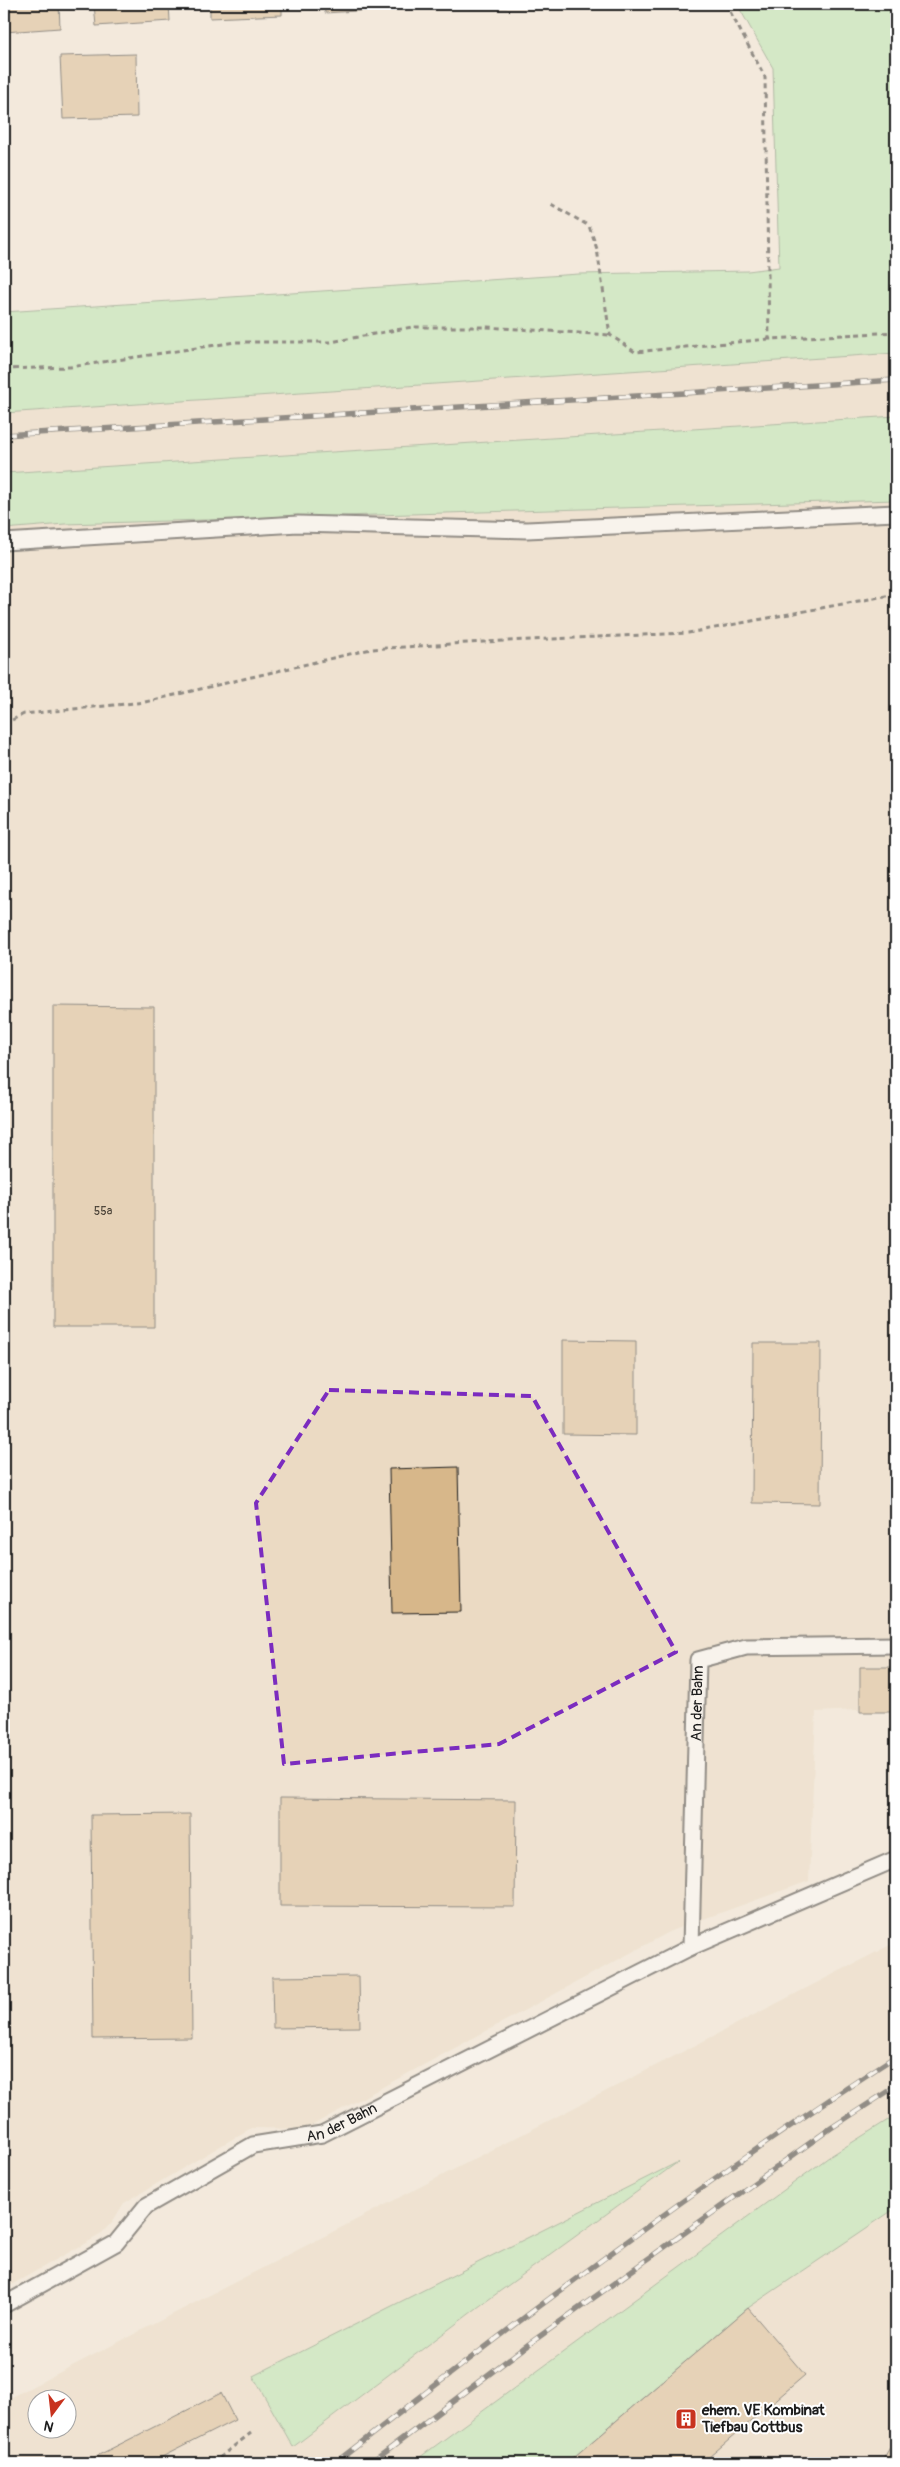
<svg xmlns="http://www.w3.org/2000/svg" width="900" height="2467" viewBox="0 0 900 2467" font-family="Pangolin,sans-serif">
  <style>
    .built { fill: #ebdac3; fill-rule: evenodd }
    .green { fill: #afe6aa; stroke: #668163 }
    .building { fill: #d7b78a; stroke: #1c1c1c }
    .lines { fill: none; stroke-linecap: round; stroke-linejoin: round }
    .lane-casing { stroke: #1c1c1c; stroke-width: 19 }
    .path { stroke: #1c1c1c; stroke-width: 3; stroke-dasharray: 5 4; stroke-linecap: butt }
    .lane { stroke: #fff; stroke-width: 15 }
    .rail-casing { stroke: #1c1c1c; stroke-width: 5.5 }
    .rail { stroke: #fff; stroke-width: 4; stroke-dasharray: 11; stroke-linecap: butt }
    .marked { fill: none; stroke: #7b2cbf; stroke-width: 4; stroke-dasharray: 10 6; stroke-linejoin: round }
    .labels { text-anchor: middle; stroke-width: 4; stroke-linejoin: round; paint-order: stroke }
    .number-label { font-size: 12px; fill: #4b4338 }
    .street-label { font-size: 15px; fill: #1c1c1c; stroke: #fff }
    .poi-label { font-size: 15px; font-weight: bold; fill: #1c1c1c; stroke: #fff; text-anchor: start }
  </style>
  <rect width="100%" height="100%" fill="#f3e9dc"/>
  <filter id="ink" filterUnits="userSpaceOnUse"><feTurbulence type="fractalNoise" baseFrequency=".02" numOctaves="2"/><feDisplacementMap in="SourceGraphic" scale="10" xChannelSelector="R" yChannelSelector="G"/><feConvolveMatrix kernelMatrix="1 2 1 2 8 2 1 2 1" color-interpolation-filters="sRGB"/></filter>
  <g filter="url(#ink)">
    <path class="built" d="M896,353V416L4,473V413Z
      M896,500V1708L816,1712L809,1881L673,1930L305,2129L251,2128L124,2203L113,2221L100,2235L4,2289V529L65,524Z
      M896,1942V2463H4V2401ZM675,2164L481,2305L293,2447L254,2376ZM38,2400H68V2430H38Z"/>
    <path class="green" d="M737,4H896V353L4,413V312L579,274L748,271L779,267L773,68Z
      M896,416V500L65,524L4,529V473Z
      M896,2115V2208L748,2308L567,2463H412L829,2157Z
      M678,2162L481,2305L293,2447L253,2376Z"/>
    <path class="building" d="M4,4H59L60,28L4,32Z
      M94,4H169L170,21L96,26Z
      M210,4H282V15L210,18Z
      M324,4H402V8L325,13Z
      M470,4H506L507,7L470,8Z
      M136,54L137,117L63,119L60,56Z
      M53,1006L154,1007V1327H53Z
      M563,1340L636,1341V1435L563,1434Z
      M753,1343H821L820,1504L752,1503Z
      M458,1467L461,1612L392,1613L389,1469Z
      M860,1667H896V1712H860Z
      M280,1798L516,1800L515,1907L280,1906Z
      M190,1814L192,2038L93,2039L91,1815Z
      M359,1976L360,2027L273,2028L272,1977Z
      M748,2308L805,2375L702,2463H567Z
      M221,2393L235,2420L150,2463H83Z
      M896,2437V2463H881Z"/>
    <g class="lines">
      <g class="lane-casing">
        <g id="lane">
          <path d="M4,542L298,524L527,530L896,513"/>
          <path d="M691,1947L896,1859"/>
          <path id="s1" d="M4,2305L116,2243L146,2206L253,2145L322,2134L691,1947L698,1660L746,1647L896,1645"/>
        </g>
      </g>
      <path class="path" d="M726,4L765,77L769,339L896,332
        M551,204L589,226L597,249L610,335L635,352L769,339
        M4,369L70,367L236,342H331L412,327H486L610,335
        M4,724L24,714L145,702L371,649L483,642L688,633L896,594
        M212,2463L251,2433"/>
      <use href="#lane" class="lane"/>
      <g class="rail-casing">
        <path id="rail" d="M4,435L896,380
          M335,2463C517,2321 702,2181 896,2056
          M371,2463L529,2344L831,2128L896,2086"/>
      </g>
      <use href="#rail" class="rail"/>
    </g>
  </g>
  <path d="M0 0H900V2467H0ZM329,1390L532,1396L676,1652L499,1744L284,1764L256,1503Z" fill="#f3e9dc" fill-opacity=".55" fill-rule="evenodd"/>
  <path class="marked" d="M329,1390L532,1396L676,1652L499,1744L284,1764L256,1503Z"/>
  <defs>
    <g id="building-square" transform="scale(1.125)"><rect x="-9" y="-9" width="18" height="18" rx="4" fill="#c8321e" stroke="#fff"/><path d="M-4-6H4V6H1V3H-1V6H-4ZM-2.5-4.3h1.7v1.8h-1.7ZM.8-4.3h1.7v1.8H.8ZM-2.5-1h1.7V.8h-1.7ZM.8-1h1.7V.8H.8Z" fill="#fff"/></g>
  </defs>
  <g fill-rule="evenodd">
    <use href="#building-square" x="686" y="2419"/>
  </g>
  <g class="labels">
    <g class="number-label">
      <text x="103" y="1215">55a</text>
    </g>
    <g class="street-label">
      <text dy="5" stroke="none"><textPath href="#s1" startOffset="1026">An der Bahn</textPath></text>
      <text dy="5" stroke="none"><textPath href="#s1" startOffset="391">An der Bahn</textPath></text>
    </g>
    <g class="poi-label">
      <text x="702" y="2415">ehem. VE Kombinat<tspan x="702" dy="17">Tiefbau Cottbus</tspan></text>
    </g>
  </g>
  <rect width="900" height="2467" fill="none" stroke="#fff" stroke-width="20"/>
  <rect x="10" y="10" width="880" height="2447" fill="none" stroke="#1c1c1c" stroke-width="2" filter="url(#ink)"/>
  <g transform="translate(52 2414) rotate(195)"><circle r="24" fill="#ffffff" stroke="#a4a4a4"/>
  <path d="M0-4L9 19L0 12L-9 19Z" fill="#c8321e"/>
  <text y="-8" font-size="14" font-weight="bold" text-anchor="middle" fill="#1c1c1c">N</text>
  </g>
</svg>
